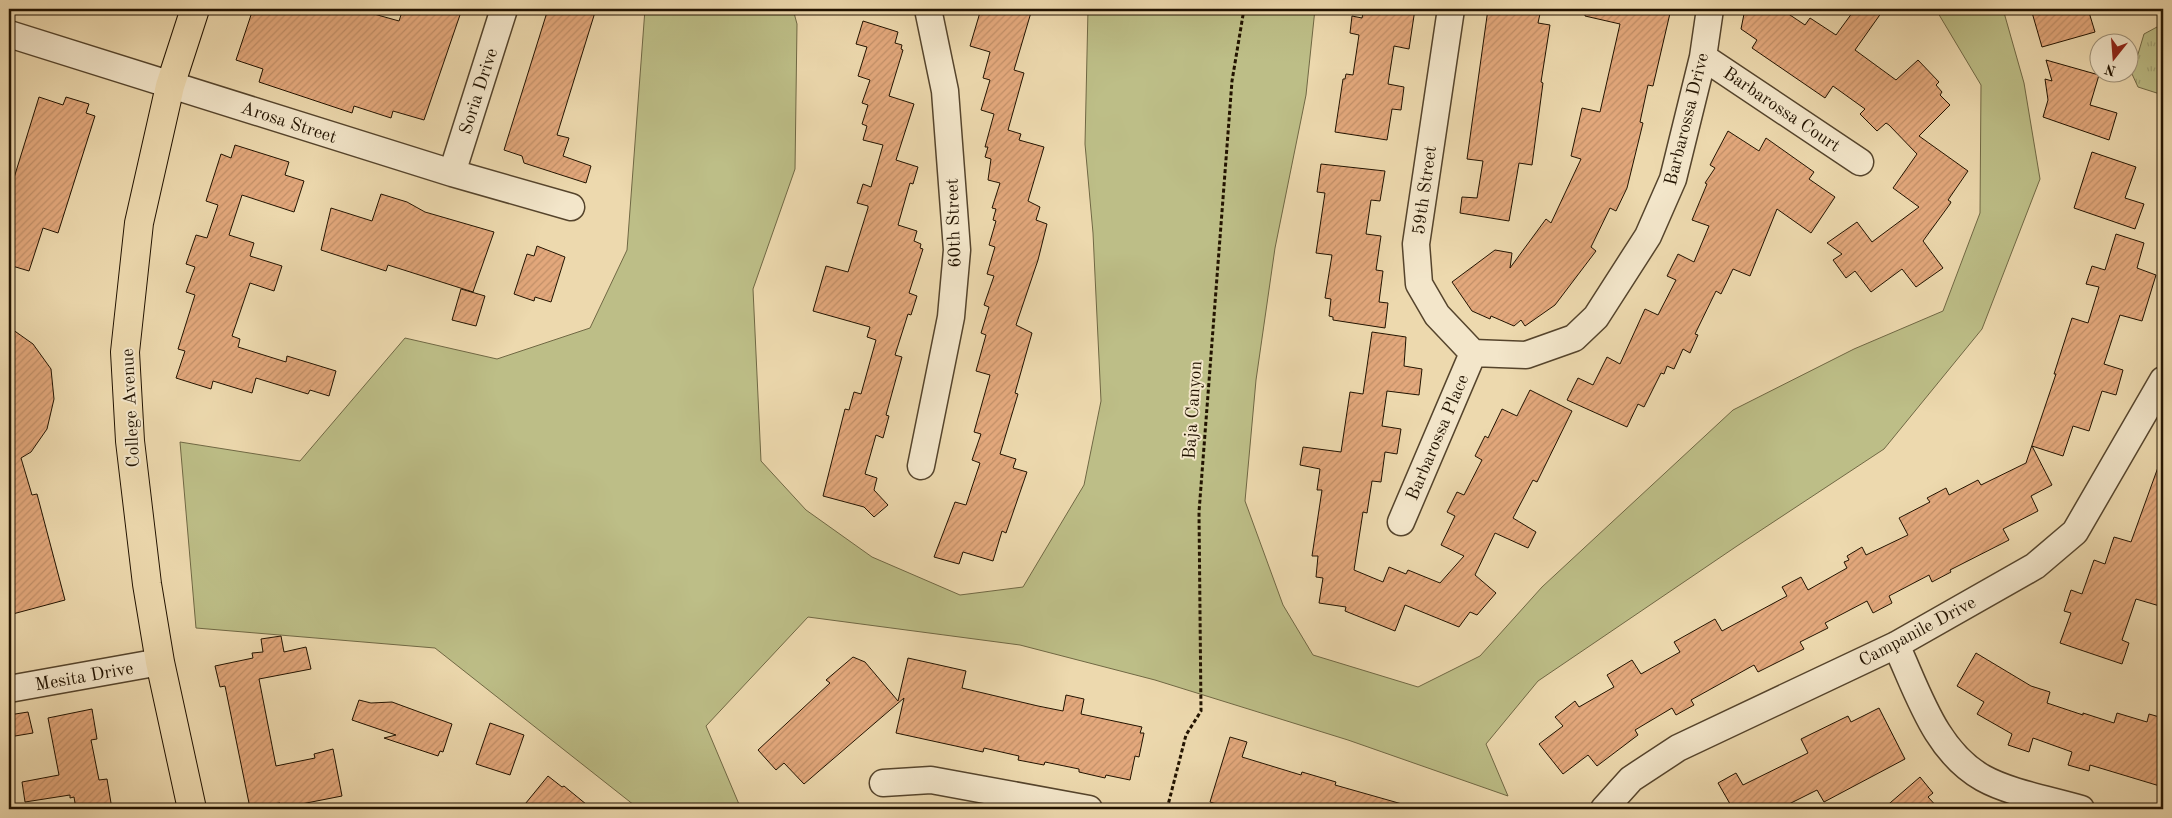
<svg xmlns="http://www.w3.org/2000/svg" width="2172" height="818" viewBox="0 0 2172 818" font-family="'Old Standard TT',serif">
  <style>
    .green { fill: #bdbe87; stroke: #706844 }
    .park { fill: url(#park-tufts); stroke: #706844 }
    .building { fill: url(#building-hatch); stroke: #221300 }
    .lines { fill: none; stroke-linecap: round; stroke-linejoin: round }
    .minor-casing { stroke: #55442c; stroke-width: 29 }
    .primary-casing { stroke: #221300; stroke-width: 30 }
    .path { stroke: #221300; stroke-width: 3; stroke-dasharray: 4 2.5; stroke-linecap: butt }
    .minor { stroke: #f3e6ca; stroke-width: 26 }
    .primary { stroke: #edd9ae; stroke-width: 28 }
    .labels { text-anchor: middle; stroke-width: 4; stroke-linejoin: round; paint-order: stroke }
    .street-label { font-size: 18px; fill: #221300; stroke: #f3e6ca }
  </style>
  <defs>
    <pattern id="park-tufts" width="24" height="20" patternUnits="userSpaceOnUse" patternTransform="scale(1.25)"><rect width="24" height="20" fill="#bdbe87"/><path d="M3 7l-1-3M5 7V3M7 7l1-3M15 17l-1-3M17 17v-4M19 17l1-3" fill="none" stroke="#a2a273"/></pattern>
    <pattern id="building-hatch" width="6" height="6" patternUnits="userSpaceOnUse" patternTransform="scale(1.25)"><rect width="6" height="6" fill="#e3a87c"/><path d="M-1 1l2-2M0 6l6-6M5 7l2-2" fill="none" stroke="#c29069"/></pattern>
  </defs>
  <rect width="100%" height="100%" fill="#edd9ae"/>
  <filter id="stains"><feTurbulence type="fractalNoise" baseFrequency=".004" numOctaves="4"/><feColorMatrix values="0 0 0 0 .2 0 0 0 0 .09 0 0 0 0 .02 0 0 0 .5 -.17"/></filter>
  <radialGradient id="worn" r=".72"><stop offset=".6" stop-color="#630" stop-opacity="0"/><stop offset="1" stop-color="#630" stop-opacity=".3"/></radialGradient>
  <path class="green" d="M645,9H793L797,24L795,169L753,289L761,461L806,510L872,557L960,595L1023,587L1084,485L1101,401L1093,233L1085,144L1088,9H1315L1306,95L1275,248L1256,380L1245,501L1283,605L1313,655L1418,687L1480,656L1542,587L1733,410L1854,349L1943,311L1980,213L1981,85L1938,13L1933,9H2003L2024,83L2040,179L1982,329L1884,449L1737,546L1538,681L1486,744L1508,796L1348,740L1155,680L1020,645L808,617L706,726L741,809H639L435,648L196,628L180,442L300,461L405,338L497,359L590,328L627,250Z"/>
  <path class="park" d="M2157,27L2163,29V95L2138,87L2132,74L2144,34Z"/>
  <path class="building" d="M253,9H356L399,21L403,9H462L424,120L393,111L391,118L354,106L352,113L259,82L263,69L236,60Z
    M548,9H596L557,135L569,138L563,156L591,166L586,183L524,163L522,156L504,150Z
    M981,9H1032L1014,70L1024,73L1008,130L1021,134L1019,140L1044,147L1028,201L1040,207L1036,220L1047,224L1038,260L1016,325L1032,333L1015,393L1018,394L1000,454L1016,459L1013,468L1027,472L1006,533L1002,531L993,561L963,552L959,564L934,557L955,502L966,505L980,463L972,460L981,434L974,432L990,375L976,371L986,335L981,333L989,307L984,305L994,276L987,274L995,247L989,245L996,221L993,220L996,209L992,208L1000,183L988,180L991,159L985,157L988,147H985L994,114L981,110L990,80L983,78L990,52L970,46Z
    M1364,9H1415L1409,49L1394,46L1388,84L1404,87L1401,110L1392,109L1387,140L1335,132L1343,79H1345L1346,74L1353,75L1359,35L1350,33L1352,16L1362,18Z
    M1488,9H1541L1538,23L1550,25L1541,82L1543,83L1532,165L1519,163L1509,221L1460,213L1462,197L1477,198L1483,161L1467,159Z
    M1585,9H1671L1653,86L1648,85L1640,122L1643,123L1627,188L1616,211L1610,208L1591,247L1596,251L1555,305L1525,326L1521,320L1514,326L1491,316L1490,319L1472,311L1452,282L1495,250L1512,253L1510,268L1546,219L1551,223L1581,159L1571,156L1582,108L1600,112L1620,24L1585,16Z
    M1745,9H1781L1805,25L1810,18L1836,35L1855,9H1884L1855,50L1896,80L1918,60L1939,82L1936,85L1942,92L1940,95L1950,105L1919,136L1968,171L1948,200L1951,202L1950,204L1923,241L1943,268L1916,287L1902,269L1871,292L1855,271L1846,278L1833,260L1842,254L1827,243L1857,222L1872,242L1919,207L1893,188L1917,154L1889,125L1886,123L1877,131L1860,114L1865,109L1833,86L1825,98L1752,48L1757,40L1741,29Z
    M2031,9H2088L2095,32L2042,47Z
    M863,21L898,32L895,43L902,45L901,49L903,50L889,96L914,104L896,160L918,167L913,184L910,183L898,225L917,231L914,241L921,244L920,248L923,249L909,293L917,296L911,315L908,314L895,355L902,357L886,415L889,416L883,438L876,435L865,474L877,478L874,490L888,505L874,517L864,507L823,496L845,409L849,410L854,392L861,394L876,340L867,337L870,327L813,311L826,266L848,272L868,208V206L857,203L863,184L871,187L883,145L863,140L867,126L862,124L868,105L862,103L870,80L858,76L867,47L856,44Z
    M2046,60L2099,75L2090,105L2117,113L2109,140L2043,117L2048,100L2045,79L2052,81Z
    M39,97L63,105L66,97L89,104L86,113L95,116L58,233L43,228L29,271L9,265V194Z
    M1728,131L1759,151L1766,138L1814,172L1809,179L1835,197L1811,233L1777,209L1750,276L1733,269L1721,294L1716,291L1695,334L1698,335L1690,353L1683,349L1674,369L1667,366L1664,374L1661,373L1644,407L1638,404L1627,427L1567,400L1578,378L1593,385L1607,357L1620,364L1645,309L1658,315L1676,280L1667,276L1678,254L1694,262L1709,226L1692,220L1707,184L1705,183L1715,168L1710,165Z
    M235,145L289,162L285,175L304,181L294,212L242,195L229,235L254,243L250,256L282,266L274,291L250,283L232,336L240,339L238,347L286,362L287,356L336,371L329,396L310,390L308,394L256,378L252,393L213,381L211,389L176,378L185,351L178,349L195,295L186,292L195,267L186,264L196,235L207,238L218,205L206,201L221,154L231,158Z
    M2092,152L2136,167L2125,198L2144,204L2135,229L2074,208Z
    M1321,164L1385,171L1380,201L1371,200L1366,234L1381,236L1376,270L1383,271L1379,302L1388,303L1385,328L1333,320V317L1329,316L1331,299L1325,298L1332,255L1316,253L1325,193L1317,192Z
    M381,194L407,202L425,212L494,232L473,292L388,265L386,271L321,250L331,208L372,221Z
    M2116,234L2144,243L2137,268L2156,275L2142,321L2120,315L2104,364L2123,370L2116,395L2102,391L2089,431L2073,426L2063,456L2032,446L2052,485L2031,496L2038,511L2003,529L2009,540L1950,570L1951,572L1932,582L1929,575L1889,596L1892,603L1873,613L1867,601L1825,623L1828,628L1800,642L1804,649L1758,672L1754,665L1691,700L1694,705L1676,715L1672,708L1635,730L1638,735L1597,766L1588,755L1563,774L1539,744L1563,726L1555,717L1575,701L1579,707L1614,687L1607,675L1632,660L1641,674L1680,652L1674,642L1715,619L1722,631L1787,596L1782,587L1801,577L1808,590L1847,568L1844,562L1849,560L1847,556L1862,547L1866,555L1908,535L1899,518L1930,502L1927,498L1946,488L1949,495L1978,480L1981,485L2026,463L2056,374H2054L2072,318L2088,323L2099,287L2086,284L2092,266L2105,270Z
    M537,246L565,257L551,302L535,297L534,301L514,294L527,254L534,256Z
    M461,289L485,296L476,326L452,320Z
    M9,327L33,344L51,369L54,399L47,429L31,452L21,458L32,495L37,494L65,600L9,615Z
    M1372,332L1406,337L1404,366L1422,369L1419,395L1387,391L1382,426L1401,429L1397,454L1385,452L1381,482L1372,481L1367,513L1363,512L1354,570L1383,582L1389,567L1406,574L1408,570L1440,583L1464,556L1441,545L1455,516L1447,512L1457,492L1464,495L1482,460L1475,456L1485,436L1488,438L1502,409L1517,416L1530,390L1572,411L1537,482L1533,480L1513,518L1536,532L1528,548L1495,533L1475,575L1496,593L1477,615L1470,612L1459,627L1405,605L1395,631L1345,611L1346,607L1319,603L1323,578L1316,577L1318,556H1312L1322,490H1317L1320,469L1300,465L1303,447L1341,452L1350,392L1363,394Z
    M2161,459H2163V607L2136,599L2122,640L2129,643L2122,664L2060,643L2071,613L2064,611L2071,590L2082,594L2094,560L2105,564L2114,537L2131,542Z
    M281,636L284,652L306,647L311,669L259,679L276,766L315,758L314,754L333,749L342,796L281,808L280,803L250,808L225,686L220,687L215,666L253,658L252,653L263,652L261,639Z
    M1976,653L2031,686L2050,692L2047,703L2083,715V713L2114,723L2117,713L2147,722L2149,714L2163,718V787L2090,765L2089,771L2068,765L2072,752L2033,738L2029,752L2008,745L2012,734L1977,714L1984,702L1957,686Z
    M853,657L865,662L898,701L908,658L966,671L962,688L1038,706L1063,711L1066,695L1084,699L1081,714L1142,727L1140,733H1144L1139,757L1135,756L1130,780L1106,775L1105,778L1079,772V769L1045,762L1044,765L1018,760L1019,756L984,748L983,752L896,733L904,698L804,784L784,763L776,770L758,750L830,683L826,680Z
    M359,700L371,703L392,702L452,724L443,752L440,751L438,756L384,738L396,735L352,720Z
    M1879,708L1905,759L1824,802L1817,790L1779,809H1733L1718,783L1736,773L1743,785L1808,753L1801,739L1848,716L1851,722Z
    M92,709L97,739L91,740L99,780L107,779L112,809H76L74,797L70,798V795L25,802L22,782L59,775L48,718Z
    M28,712L33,733L9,737V715Z
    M490,723L524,735L510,775L476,764Z
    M1230,737L1247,742L1242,757L1301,775L1302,772L1336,782L1335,785L1402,804L1401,809H1233L1210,802Z
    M548,776L562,787L564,786L592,809H521Z
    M1920,777L1933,793L1928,797L1939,809H1883Z"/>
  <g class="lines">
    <g class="minor-casing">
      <path id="minor" d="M1451,9L1416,244L1419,284L1437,315L1473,353
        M9,34L452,173L571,207
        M1703,57L1860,162
        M452,173L504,9
        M1473,353L1526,355L1574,338L1596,317L1648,236L1673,179L1703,57L1710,9
        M921,466L951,317L957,250L945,91L928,9
        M1401,522L1473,353
        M1896,645C1918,692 1935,751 1983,778C2010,793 2051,800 2081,809
        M9,689L160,662
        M883,783L931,780L1089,809
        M1604,809L1631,779L1678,748L1896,645L2035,566L2075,532L2163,380"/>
    </g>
    <g class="primary-casing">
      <path id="primary" d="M192,809L160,662L147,584L130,441L125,352L139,223L170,86L195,9"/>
    </g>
    <path class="path" d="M1167,809L1186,735L1201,711L1199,512L1232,81L1244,9"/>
    <use href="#minor" class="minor"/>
    <use href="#primary" class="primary"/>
  </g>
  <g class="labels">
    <g class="street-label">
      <text transform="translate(478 91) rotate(-72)" y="6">Soria Drive</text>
      <text transform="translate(1782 109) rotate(34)" y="6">Barbarossa Court</text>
      <text transform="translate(1686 119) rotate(-76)" y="6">Barbarossa Drive</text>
      <text transform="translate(289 122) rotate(18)" y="6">Arosa Street</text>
      <text transform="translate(1424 190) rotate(-82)" y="6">59th Street</text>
      <text transform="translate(953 223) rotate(-92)" y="6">60th Street</text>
      <text transform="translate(130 408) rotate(-93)" y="6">College Avenue</text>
      <text transform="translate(1192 410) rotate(-86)" y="6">Baja Canyon</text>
      <text transform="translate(1437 437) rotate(-67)" y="6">Barbarossa Place</text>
      <text transform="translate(1917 631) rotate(-28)" y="6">Campanile Drive</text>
      <text transform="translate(84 676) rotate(-10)" y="6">Mesita Drive</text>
    </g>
  </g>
  <rect width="2172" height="818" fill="none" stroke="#edd9ae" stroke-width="30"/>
  <rect x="10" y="10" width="2152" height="798" fill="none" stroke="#221300" stroke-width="2.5"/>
  <rect x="15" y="15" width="2142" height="788" fill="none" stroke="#221300"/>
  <g transform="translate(2114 58) rotate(197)"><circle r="24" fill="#f3e6ca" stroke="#9f9279"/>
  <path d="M0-4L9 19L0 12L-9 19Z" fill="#8f2418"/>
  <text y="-8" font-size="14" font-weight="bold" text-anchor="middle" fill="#221300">N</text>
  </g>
  <rect width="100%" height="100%" filter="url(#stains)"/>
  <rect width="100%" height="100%" fill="url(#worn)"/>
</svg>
